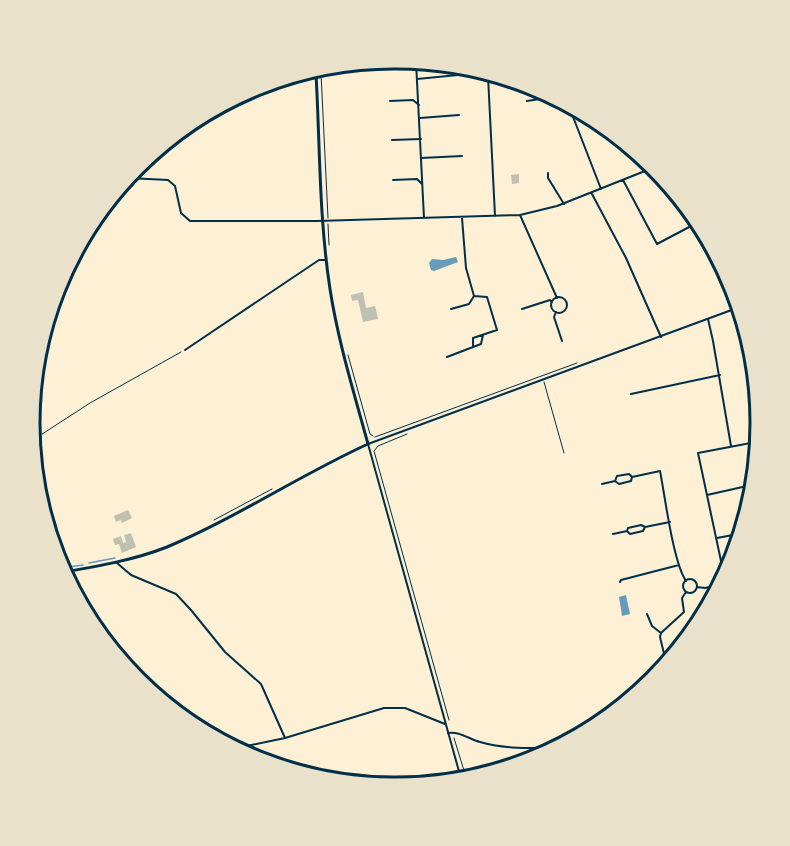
<svg xmlns="http://www.w3.org/2000/svg" width="790" height="846" viewBox="0 0 790 846" font-family="Poppins,sans-serif">
  <style>
    .water { fill: #669bbc }
    .lines { fill: none; stroke-linecap: round; stroke-linejoin: round }
    .stream { stroke: #669bbc; stroke-width: 1.5 }
    .building { fill: #bec0b2 }
    .path { stroke: #003049; stroke-width: 1 }
    .service { stroke: #003049; stroke-width: 1 }
    .minor { stroke: #003049; stroke-width: 2 }
    .tertiary { stroke: #003049; stroke-width: 2 }
    .secondary { stroke: #003049; stroke-width: 3 }
    .rim { fill: none; stroke: #003049; stroke-width: 3 }
  </style>
  <rect width="100%" height="100%" fill="#fdf0d5"/>
  <path class="water" d="M456,257L458,262L434,271L431,270L429,263L432,259L443,260Z
    M626,595L630,614L622,616L619,597Z"/>
  <g class="lines">
    <path class="stream" d="M89,563L115,558
      M61,568L83,565"/>
  </g>
  <path class="building" d="M519,174V183L512,184L511,175Z
    M363,292L366,308L375,306L378,319L363,322L358,300L352,301L351,295Z
    M128,510L132,518L122,523L121,520L116,522L114,516Z
    M131,533L136,547L122,553L119,544L115,545L113,539L121,536L123,543L126,542L124,535Z"/>
  <g class="lines">
    <path class="path" d="M321,73L328,218
      M328,224L329,245
      M348,355L370,434L373,436
      M407,434L378,446L374,451L449,720
      M375,437L577,363
      M33,440L90,403L181,352
      M214,520L272,489
      M454,738L465,774"/>
    <path class="service" d="M544,382L564,453"/>
    <path class="minor" d="M416,62L424,218
      M488,76L495,216
      M417,79L458,75
      M390,101L413,100L419,105
      M527,101L552,97
      M570,109L601,189
      M420,118L459,115
      M392,140L421,139
      M421,158L462,156
      M548,173V178L564,204
      M128,178L168,180L175,186L181,213L190,221H317L520,215L557,206L655,167
      M393,180L417,179L422,184
      M623,180L657,244L693,225
      M592,194L626,258L661,337
      M520,215L557,298
      M551 305a8 8 0 1 1 16 0a8 8 0 1 1-16 0Z
      M451,309L469,304L474,296
      M522,309L550,300L552,302
      M556,312L554,317L562,341
      M708,319L713,341L731,446
      M473,347L481,344L483,335
      M185,350L319,260H326
      M447,357L473,347V338L497,330L487,297L474,296L466,268L462,218
      M631,394L720,375
      M615,481L619,484L631,481L632,477
      M602,484L615,481L617,476L629,474L632,477L660,471C665,496 673,562 686,581
      M707,495L747,486
      M627,531L630,534L643,531L645,527
      M613,534L627,531L628,528L641,525L645,527L670,522
      M717,538L738,534
      M117,563L131,575L176,594L191,610L225,652L261,684L285,738
      M724,575L698,453L756,442
      M683 586a7 7 0 1 1 14 0a7 7 0 1 1-14 0Z
      M620,582L621,580L679,565
      M697,587L705,588L717,585
      M647,614L652,626L661,633
      M666,662L660,637L661,633L684,612L682,598L686,592
      M448,733C459,731 469,739 480,742C503,749 529,748 553,748
      M237,748L285,738L384,708H405L445,724"/>
    <path class="tertiary" d="M460,775L368,444L737,308"/>
    <path class="secondary" d="M64,572C99,566 134,560 167,547C236,518 300,475 368,444C354,393 338,341 330,289C319,218 320,145 316,74"/>
  </g>
  <path d="M0 0H790V846H0ZM394 69H396A354 354 0 0 1 750 423V423A354 354 0 0 1 396 777H394A354 354 0 0 1 40 423V423A354 354 0 0 1 394 69Z" fill="#e9e1ca" fill-rule="evenodd"/>
  <path class="rim" d="M394 69H396A354 354 0 0 1 750 423V423A354 354 0 0 1 396 777H394A354 354 0 0 1 40 423V423A354 354 0 0 1 394 69Z"/>
</svg>
